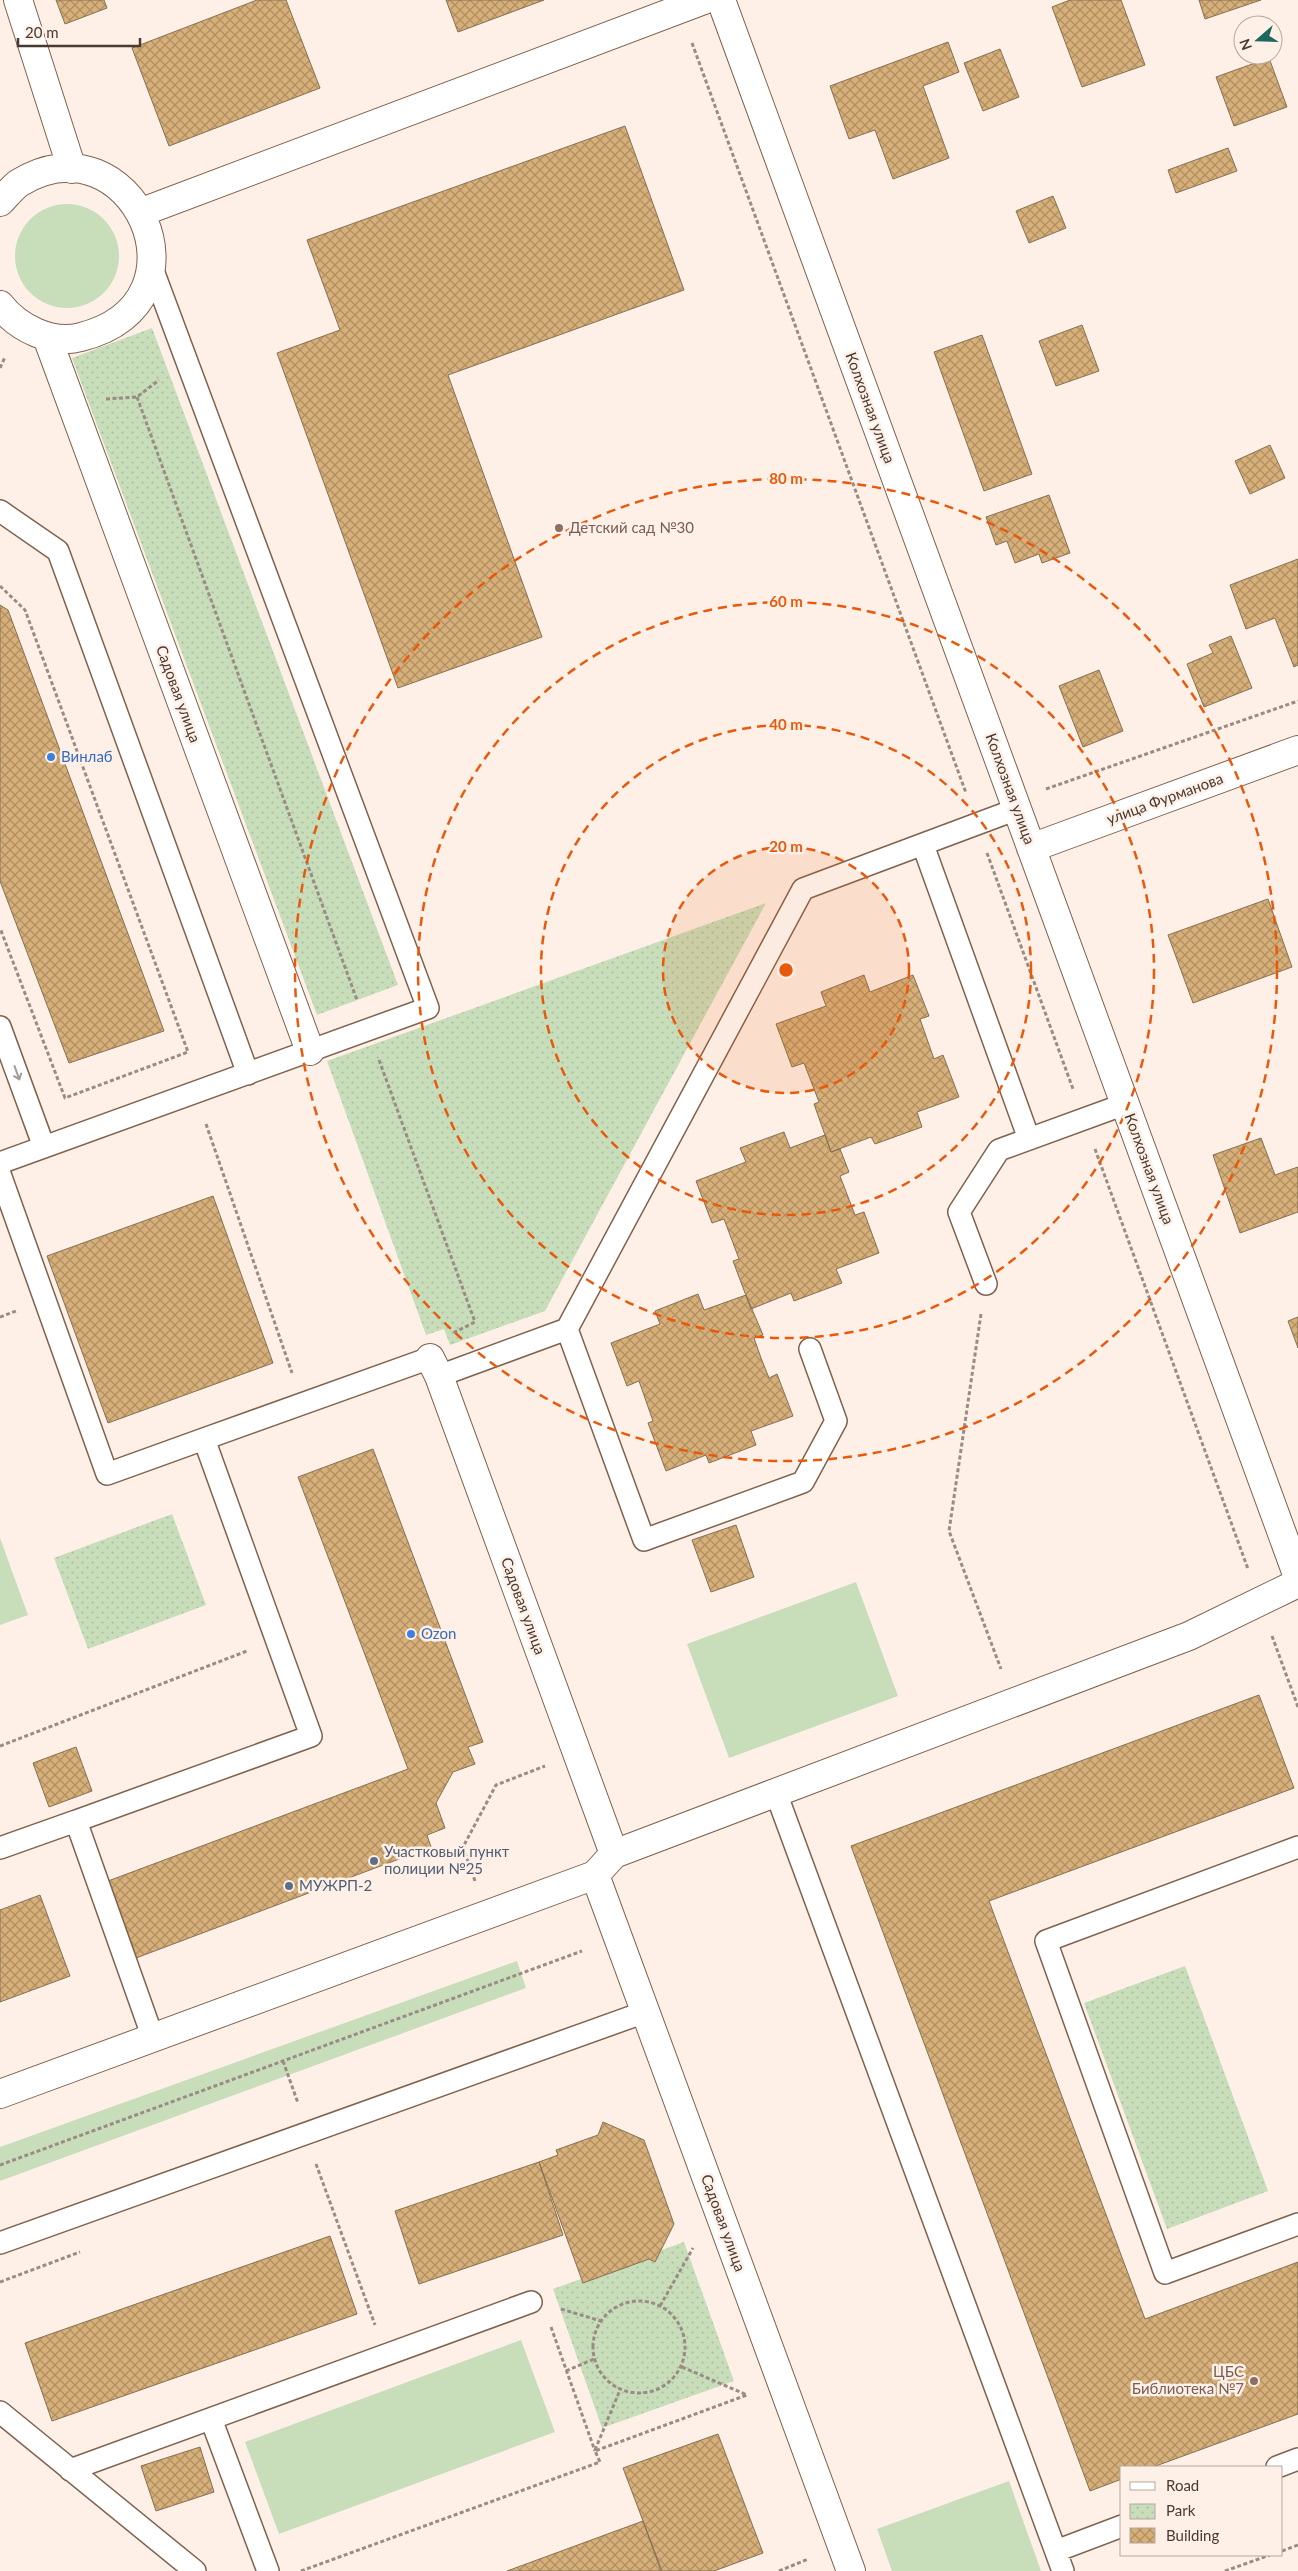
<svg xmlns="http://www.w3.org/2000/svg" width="1298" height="2571" viewBox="0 0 1298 2571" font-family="Lato,sans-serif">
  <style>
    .grass { fill: #c8debb }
    .park { fill: url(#park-dots) }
    .building { fill: url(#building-cross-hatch); stroke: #857054 }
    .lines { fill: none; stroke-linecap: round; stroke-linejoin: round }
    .lane-casing { stroke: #7f624e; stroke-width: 24 }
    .street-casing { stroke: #7f624e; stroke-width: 30 }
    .secondary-casing { stroke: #7f624e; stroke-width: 30 }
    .path { stroke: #998c83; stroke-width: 3; stroke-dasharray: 4 2.5; stroke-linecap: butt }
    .lane { stroke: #fff; stroke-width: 21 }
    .street { stroke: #fff; stroke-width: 28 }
    .secondary { stroke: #fff; stroke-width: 28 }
    .oneway { stroke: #a39c98 }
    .ring { fill: none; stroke: #e8590c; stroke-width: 2.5; stroke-dasharray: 9 6 }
    .education-dot { fill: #8d6e63; stroke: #fef0e7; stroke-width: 2 }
    .shop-dot { fill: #3f7fe0; stroke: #fef0e7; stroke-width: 2 }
    .service-dot { fill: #5c6f8a; stroke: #fef0e7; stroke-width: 2 }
    .labels { text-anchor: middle; stroke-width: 5; stroke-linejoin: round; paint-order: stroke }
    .street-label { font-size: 15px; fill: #473a31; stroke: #fef0e7 }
    .education-label { font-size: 15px; fill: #785e54; stroke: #fef0e7; text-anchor: start }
    .shop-label { font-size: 15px; fill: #366cbe; stroke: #fef0e7; text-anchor: start }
    .service-label { font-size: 15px; fill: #4e5e75; stroke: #fef0e7; text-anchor: start }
    .centre { fill: #e8590c; stroke: #fef0e7; stroke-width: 2.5 }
    .ring-label { font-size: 15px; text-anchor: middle; font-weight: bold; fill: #e8590c; stroke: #fef0e7; stroke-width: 5; stroke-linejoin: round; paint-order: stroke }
  </style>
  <defs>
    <pattern id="park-dots" width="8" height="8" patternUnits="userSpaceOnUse" patternTransform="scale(1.25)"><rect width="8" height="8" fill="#c8debb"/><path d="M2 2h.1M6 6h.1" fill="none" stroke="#adbfa1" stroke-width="1.8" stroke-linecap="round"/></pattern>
    <pattern id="building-cross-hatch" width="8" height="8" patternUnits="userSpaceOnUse" patternTransform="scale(1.25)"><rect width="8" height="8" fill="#d7af78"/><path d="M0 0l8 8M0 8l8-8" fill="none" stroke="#b08f63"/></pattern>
  </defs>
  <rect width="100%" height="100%" fill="#fef0e7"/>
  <path class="grass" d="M15 256a52 52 0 1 1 104 0a52 52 0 1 1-104 0Z
    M0,1538L28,1615L0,1625Z
    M856,1582L898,1696L729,1758L687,1644Z
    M517,1961L526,1988L0,2181V2147Z
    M521,2340L555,2432L279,2534L245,2442Z
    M1009,2481L1041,2571H892L877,2529Z"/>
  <path class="park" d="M152,328L398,985L317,1015L72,358Z
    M766,903L545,1311L450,1345L444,1329L426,1335L327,1061Z
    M172,1514L206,1605L88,1649L54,1558Z
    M1185,1966L1268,2191L1167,2229L1084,2003Z
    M684,2242L734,2381L602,2428L553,2289Z"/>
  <path class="building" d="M56,0H104L107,8L65,24Z
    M257,0H286L320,88L169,146L132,48Z
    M446,0H544L458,32Z
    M1070,0H1121L1145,65L1082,87L1052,7Z
    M1199,0H1261L1205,19Z
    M948,42L959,72L923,86L949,158L893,179L875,130L849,139L830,86Z
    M1000,49L1019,97L983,111L964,63Z
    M1269,58L1287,107L1234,126L1216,77Z
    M625,126L684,290L448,375L542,637L398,688L277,353L340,330L307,240Z
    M1228,148L1237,171L1176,193L1168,170Z
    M1053,196L1066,228L1029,243L1016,211Z
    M1082,325L1099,371L1056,386L1039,341Z
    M982,335L1032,474L984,491L934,352Z
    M1270,445L1285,478L1250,494L1235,461Z
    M1049,495L1070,553L1042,563L1039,554L1015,563L1007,541L996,545L986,517Z
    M1298,559V665L1294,667L1275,618L1246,629L1230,585Z
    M0,605L8,610L164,1031L69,1063L0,881Z
    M1231,636L1252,688L1204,707L1187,664L1213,653L1209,645Z
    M1099,670L1123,731L1083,747L1059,686Z
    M1268,899L1292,967L1193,1003L1168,935Z
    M864,975L870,992L913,975L929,1016L920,1019L934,1059L943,1055L959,1097L917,1112L922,1127L875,1144L871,1137L831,1152L814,1104L819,1102L804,1063L792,1067L776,1024L826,1006L821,992Z
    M784,1132L790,1148L825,1135L831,1152L840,1149L849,1172L840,1176L855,1215L864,1212L879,1253L836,1269L842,1283L794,1301L791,1293L751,1309L733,1261L739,1259L724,1219L712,1223L696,1181L746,1162L740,1148Z
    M1261,1138L1275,1175L1298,1167V1212L1240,1233L1213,1155Z
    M213,1196L273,1363L108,1423L47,1256Z
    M698,1294L704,1310L746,1295L763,1335L754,1338L761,1358L769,1378L777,1374L793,1416L751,1431L756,1445L709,1463L706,1455L666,1471L648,1423L653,1421L639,1381L627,1386L611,1343L660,1324L655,1311Z
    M1298,1317V1348L1288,1321Z
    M373,1449L483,1742L468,1747L475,1764L453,1772L436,1803L445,1828L427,1835L431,1847L136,1958L108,1881L408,1769L298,1477Z
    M736,1525L754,1577L711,1592L692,1540Z
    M1259,1695L1294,1788L989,1901L1145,2319L1298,2262V2414L1153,2467H1122V2479L1090,2491L851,1846Z
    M76,1747L92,1791L49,1807L33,1763Z
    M40,1895L70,1976L0,2002V1910Z
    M603,2122L644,2140L674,2224L655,2262L649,2259L583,2283L539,2162L558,2155L556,2150L598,2135Z
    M539,2162L563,2235L419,2284L395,2211Z
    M330,2236L357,2314L52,2421L25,2343Z
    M718,2434L763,2553L714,2571H662L623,2468Z
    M200,2447L214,2492L156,2511L141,2466Z
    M643,2521L661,2571H507Z"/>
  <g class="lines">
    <g class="lane-casing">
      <path id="lane" d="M0,511L58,551L248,1074
        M923,845L1029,1139
        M0,1027L44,1147
        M0,1163L428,1008L152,268
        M0,1174L107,1474L204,1439
        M986,1284L959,1212L999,1150L1125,1104
        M567,1329L644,1540L803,1482L836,1421L810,1349
        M439,1376L567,1329L803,889L1017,809
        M776,1793L1063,2571
        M1298,1847L1046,1941L1165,2273L1298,2224
        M0,1848L76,1821
        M153,2038L76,1821L311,1736L204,1439L430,1358
        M0,2243L645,2012
        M0,2412L195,2571
        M211,2419L268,2571
        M1277,2467L1298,2459
        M70,2470L531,2302
        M1056,2551L1122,2526"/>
    </g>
    <g class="street-casing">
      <path id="street" d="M18,0L72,169
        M0,202C6,196 12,188 19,183C131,114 219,302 81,337C52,345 18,328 0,305
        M142,212L704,0
        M47,337L310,1051
        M430,1358L439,1376L614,1854
        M595,1875L851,2571
        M0,2094L595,1875L614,1854L1189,1636L1298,1583"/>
    </g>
    <g class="secondary-casing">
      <path id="secondary" d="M721,0L1298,1577
        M1031,848L1298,750"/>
    </g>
    <path class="path" d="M692,43L966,793
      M0,368L5,357
      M137,397L357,1000
      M106,399L137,397L159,380
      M0,586L25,610L188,1052L65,1098L0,928
      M1046,789L1298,701
      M987,853L1073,1089
      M379,1060L475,1322L453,1333
      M206,1124L292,1373
      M1095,1149L1248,1569
      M981,1314L949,1531L1001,1669
      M0,1317L16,1311
      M1272,1636L1298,1707
      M0,1746L247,1651
      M475,1881L463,1847L496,1785L545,1766
      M283,2061L298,2103
      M316,2164L375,2325
      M0,2165L582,1951
      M0,2282L80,2252
      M593 2347a46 46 0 1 1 92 0a46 46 0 1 1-92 0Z
      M660,2306L693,2248
      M561,2309L601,2321
      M551,2327L595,2451
      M682,2367L747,2395
      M566,2371L594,2359
      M595,2450L620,2390
      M1282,2551L1298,2545
      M301,2571L600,2462L595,2451L747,2395
      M779,2571L808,2559
      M1225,2571L1270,2555"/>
    <use href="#lane" class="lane"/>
    <use href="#street" class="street"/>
    <use href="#secondary" class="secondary"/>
  </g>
  <defs><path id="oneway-shaft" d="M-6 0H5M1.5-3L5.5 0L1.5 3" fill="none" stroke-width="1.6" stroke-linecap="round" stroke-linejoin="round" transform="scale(1.25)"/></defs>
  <use class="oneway" href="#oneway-shaft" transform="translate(17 1073) rotate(70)"/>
  <circle cx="786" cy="970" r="123" fill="#e8590c" fill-opacity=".12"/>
  <g class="ring">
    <circle cx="786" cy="970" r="123"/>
    <circle cx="786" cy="970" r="245"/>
    <circle cx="786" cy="970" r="368"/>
    <circle cx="786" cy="970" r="491"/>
  </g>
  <g class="education-dot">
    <circle cx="559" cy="528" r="5"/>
    <circle cx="1254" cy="2381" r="5"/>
  </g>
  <g class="shop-dot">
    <circle cx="51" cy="757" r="5"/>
    <circle cx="411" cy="1634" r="5"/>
  </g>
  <g class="service-dot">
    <circle cx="374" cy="1861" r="5"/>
    <circle cx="289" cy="1886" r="5"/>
  </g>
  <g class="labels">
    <g class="street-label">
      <text transform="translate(870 408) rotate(70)" y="5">Колхозная улица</text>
      <text transform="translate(178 694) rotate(70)" y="5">Садовая улица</text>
      <text transform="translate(1010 789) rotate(70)" y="5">Колхозная улица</text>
      <text transform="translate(1165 799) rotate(-20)" y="5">улица Фурманова</text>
      <text transform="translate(1149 1169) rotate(70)" y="5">Колхозная улица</text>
      <text transform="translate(523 1606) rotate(70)" y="5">Садовая улица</text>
      <text transform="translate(723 2223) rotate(70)" y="5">Садовая улица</text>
    </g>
    <g class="education-label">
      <text x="569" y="533">Детский сад №30</text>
      <text x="1244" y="2377" text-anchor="end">ЦБС<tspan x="1244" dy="17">Библиотека №7</tspan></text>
    </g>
    <g class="shop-label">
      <text x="61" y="762">Винлаб</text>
      <text x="421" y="1639">Ozon</text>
    </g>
    <g class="service-label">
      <text x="384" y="1857">Участковый пункт<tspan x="384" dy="17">полиции №25</tspan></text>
      <text x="299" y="1891">МУЖРП-2</text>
    </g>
  </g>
  <circle cx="786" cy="970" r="8" class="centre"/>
  <g class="ring-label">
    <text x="786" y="484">80 m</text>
    <text x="786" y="607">60 m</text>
    <text x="786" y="730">40 m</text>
    <text x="786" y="852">20 m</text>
  </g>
  <rect x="1120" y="2466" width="162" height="90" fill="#fef0e7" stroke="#b5a79e"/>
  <rect x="1130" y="2482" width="25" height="8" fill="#ffffff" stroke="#b5a79e"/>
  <text x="1166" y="2491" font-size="15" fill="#473a31">Road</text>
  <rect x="1130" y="2504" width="25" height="15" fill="url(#park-dots)" stroke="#b5a79e"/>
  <text x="1166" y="2516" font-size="15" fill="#473a31">Park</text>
  <rect x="1130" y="2528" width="25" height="15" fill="url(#building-cross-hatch)" stroke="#b5a79e"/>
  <text x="1166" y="2541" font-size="15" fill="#473a31">Building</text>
  <g transform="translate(1258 40) rotate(250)"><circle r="24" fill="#fef0e7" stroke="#b5a79e"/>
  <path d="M0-4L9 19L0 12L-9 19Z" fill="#1d675d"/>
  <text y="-8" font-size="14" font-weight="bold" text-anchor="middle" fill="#473a31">N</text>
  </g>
  <path d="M18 38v8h122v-8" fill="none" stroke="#473a31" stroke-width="2.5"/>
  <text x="25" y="38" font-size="15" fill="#473a31" stroke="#fef0e7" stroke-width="4" paint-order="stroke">20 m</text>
</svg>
